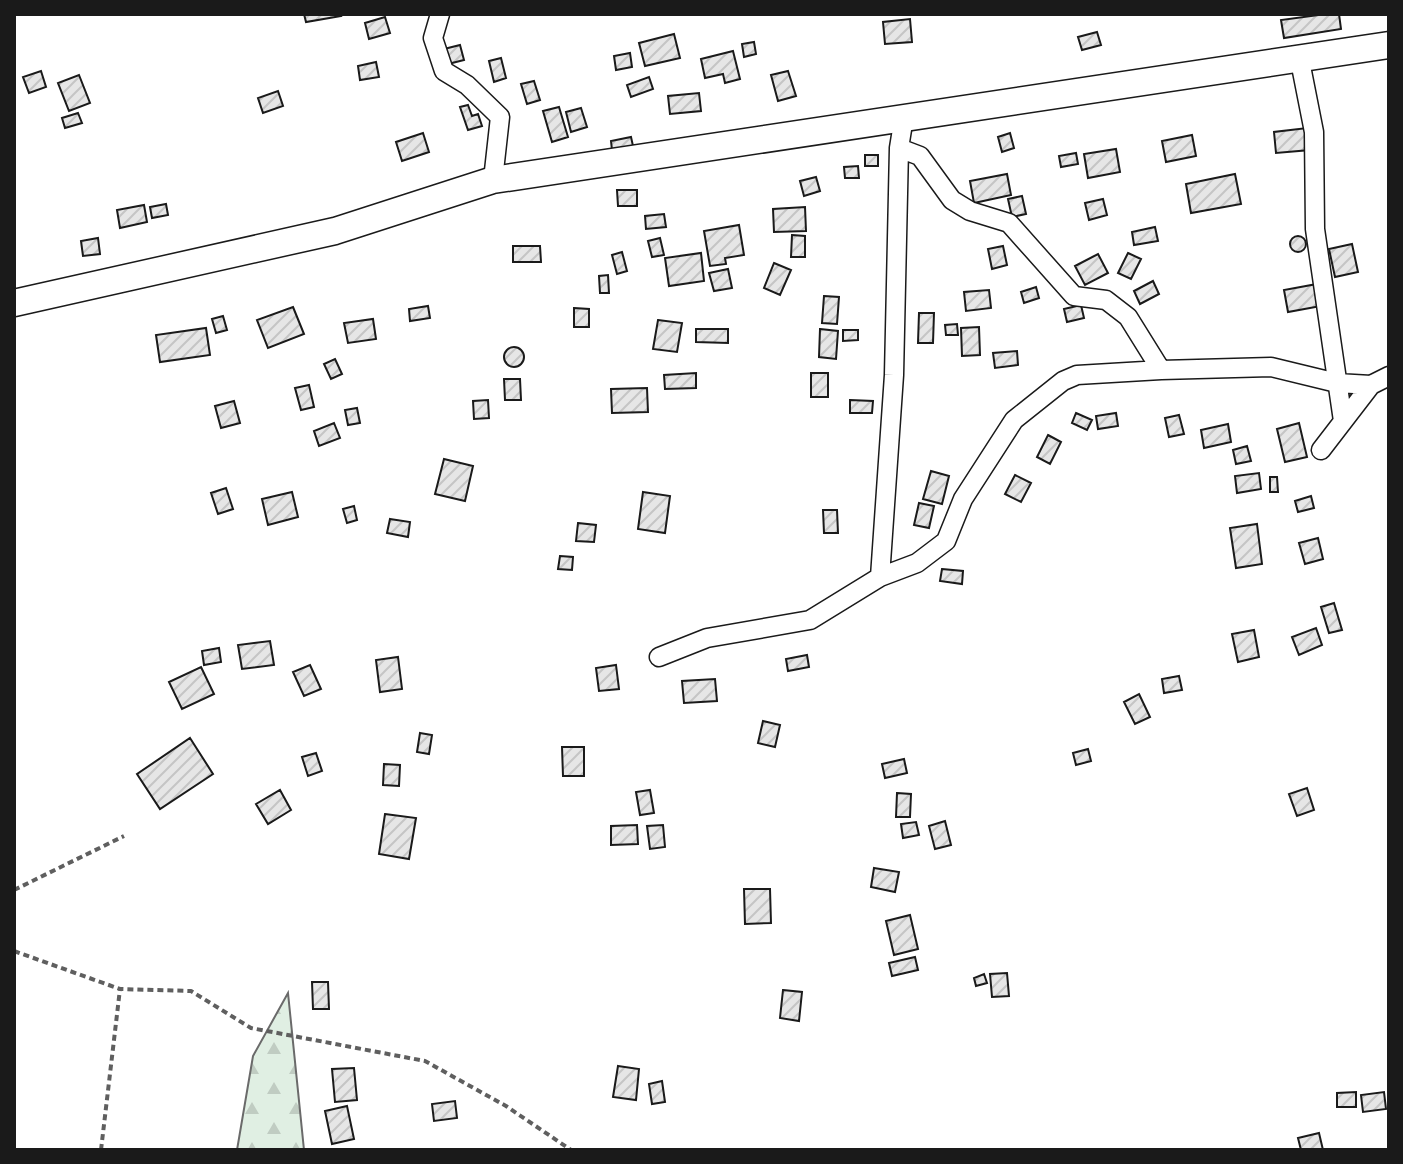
<svg xmlns="http://www.w3.org/2000/svg" width="1403" height="1164" viewBox="0 0 1403 1164" font-family="'Space Grotesk',sans-serif">
  <style>
    .forest { fill: url(#forest-firs); stroke: #6a6a6a; stroke-width: 2 }
    .building { fill: url(#building-hatch); stroke: #1a1a1a; stroke-width: 2 }
    .lines { fill: none; stroke-linecap: round; stroke-linejoin: round }
    .street-casing { stroke: #1a1a1a; stroke-width: 21 }
    .secondary-casing { stroke: #1a1a1a; stroke-width: 29 }
    .path { stroke: #5f5f5f; stroke-width: 4; stroke-dasharray: 6 4; stroke-linecap: butt }
    .street { stroke: #fff; stroke-width: 18 }
    .secondary { stroke: #fff; stroke-width: 26 }
  </style>
  <defs>
    <pattern id="forest-firs" width="22" height="20" patternUnits="userSpaceOnUse" patternTransform="scale(2)"><rect width="22" height="20" fill="#e0efe3"/><path d="M5 1l3.5 6h-7zM16 11l3.5 6h-7z" fill="#c0ccc2"/></pattern>
    <pattern id="building-hatch" width="6" height="6" patternUnits="userSpaceOnUse" patternTransform="scale(2)"><rect width="6" height="6" fill="#e6e6e6"/><path d="M-1 1l2-2M0 6l6-6M5 7l2-2" fill="none" stroke="#c5c5c5"/></pattern>
  </defs>
  <rect width="100%" height="100%" fill="#fff"/>
  <path class="forest" d="M288,993L304,1150H237L253,1056Z"/>
  <path class="building" d="M304,14H340L341,16L306,22Z
    M1326,14H1339L1341,29L1284,38L1281,20Z
    M385,17L390,33L369,39L365,23Z
    M910,19L912,42L885,44L883,22Z
    M1097,32L1101,45L1082,50L1078,37Z
    M674,34L680,58L645,66L639,43Z
    M754,42L756,54L744,57L742,44Z
    M460,45L464,60L448,64L444,49Z
    M733,51L740,79L725,83L723,74L705,78L701,59Z
    M630,53L632,67L616,70L614,56Z
    M501,58L506,78L494,82L489,61Z
    M376,62L379,77L360,80L358,66Z
    M41,71L46,87L29,93L23,77Z
    M788,71L796,96L778,101L771,75Z
    M79,75L90,103L69,111L58,83Z
    M649,77L653,89L631,97L627,85Z
    M534,81L540,100L527,104L521,84Z
    M278,91L283,106L263,113L258,98Z
    M699,93L701,111L670,114L668,96Z
    M468,105L472,116L478,114L482,126L468,130L460,107Z
    M559,107L568,137L552,142L543,111Z
    M581,108L587,127L571,132L566,112Z
    M78,113L82,123L65,128L62,118Z
    M1307,128L1310,150L1276,153L1274,132Z
    M423,133L429,152L402,161L396,142Z
    M1010,133L1014,148L1002,152L998,137Z
    M1192,135L1196,156L1166,162L1162,141Z
    M631,137L633,146L612,150L611,141Z
    M1116,149L1120,172L1088,178L1084,154Z
    M1076,153L1078,164L1061,167L1059,156Z
    M865,155H878V166H865Z
    M858,166L859,178H845L844,167Z
    M1007,174L1011,195L974,203L970,181Z
    M1235,174L1241,204L1191,213L1186,184Z
    M816,177L820,191L804,196L800,181Z
    M617,190H637V206H618Z
    M1022,196L1026,214L1012,217L1008,199Z
    M1103,199L1107,215L1089,220L1085,203Z
    M166,204L168,215L152,218L150,207Z
    M144,205L147,222L120,228L117,210Z
    M805,207L806,231L774,232L773,209Z
    M664,214L666,227L646,229L645,216Z
    M739,225L744,255L725,258L726,264L710,266L704,231Z
    M1155,227L1158,241L1134,245L1132,232Z
    M792,235L805,236V257H791Z
    M1290 244a8 8 0 1 1 16 0a8 8 0 1 1-16 0Z
    M98,238L100,254L83,256L81,241Z
    M660,238L664,255L652,257L648,241Z
    M1352,244L1358,272L1335,277L1329,249Z
    M513,246H540L541,262H513Z
    M1003,246L1007,265L992,269L988,249Z
    M622,252L627,271L617,274L612,255Z
    M701,253L704,281L669,286L665,258Z
    M1128,253L1141,259L1131,279L1118,273Z
    M1098,254L1108,273L1085,285L1075,266Z
    M774,263L791,270L780,295L764,288Z
    M728,269L732,288L714,291L709,273Z
    M608,275L609,293H600L599,276Z
    M1153,281L1159,294L1140,304L1134,291Z
    M1317,284L1321,306L1288,312L1284,290Z
    M1036,287L1039,298L1024,303L1021,292Z
    M989,290L991,308L966,311L964,292Z
    M824,296L839,297L837,324L822,323Z
    M1081,305L1084,318L1067,322L1064,309Z
    M428,306L430,318L410,321L409,309Z
    M293,307L304,334L268,348L257,320Z
    M574,308L589,309V327H574Z
    M919,313H934L933,343H918Z
    M223,316L227,330L216,333L212,319Z
    M373,319L376,339L348,343L344,323Z
    M658,320L682,323L677,352L653,349Z
    M957,324L958,335H946L945,325Z
    M979,327L980,355L962,356L961,328Z
    M206,328L210,355L160,362L156,335Z
    M696,329H728V343L696,342Z
    M820,329L838,331L836,359L819,357Z
    M843,330H858V340L843,341Z
    M504 357a10 10 0 1 1 20 0a10 10 0 1 1-20 0Z
    M1017,351L1018,365L995,368L993,353Z
    M335,359L342,374L331,379L324,364Z
    M696,373V388L665,389L664,375Z
    M811,373H828V397H811Z
    M504,379H520L521,400H505Z
    M309,385L314,407L301,410L295,388Z
    M647,388L648,412L612,413L611,389Z
    M488,400L489,418L474,419L473,401Z
    M850,400L873,401L872,413H850Z
    M234,401L240,423L221,428L215,406Z
    M357,408L360,423L348,425L345,410Z
    M1076,413L1092,420L1087,430L1072,423Z
    M1116,413L1118,426L1098,429L1096,416Z
    M1179,415L1184,434L1169,437L1165,418Z
    M334,423L340,438L319,446L314,431Z
    M1299,423L1307,457L1285,462L1277,429Z
    M1228,424L1231,442L1204,448L1201,430Z
    M1048,435L1061,442L1050,464L1037,457Z
    M1247,446L1251,461L1236,464L1233,450Z
    M444,459L473,466L465,501L435,494Z
    M931,471L949,476L942,504L923,499Z
    M1259,473L1261,489L1237,493L1235,476Z
    M1015,475L1031,483L1021,502L1005,494Z
    M1270,477H1277L1278,492H1270Z
    M226,488L233,509L218,514L211,493Z
    M292,492L298,517L268,525L262,499Z
    M643,492L670,496L665,533L638,529Z
    M1311,496L1314,508L1298,512L1295,501Z
    M919,503L934,506L929,528L914,525Z
    M354,506L357,520L347,523L343,509Z
    M823,510H837L838,533H824Z
    M390,519L410,522L408,537L387,533Z
    M578,523L596,525L594,542L576,541Z
    M1257,524L1262,564L1236,568L1230,528Z
    M1318,538L1323,559L1305,564L1299,543Z
    M560,556L573,557L572,570L558,569Z
    M942,569L963,571L962,584L940,581Z
    M1334,603L1342,630L1329,633L1321,607Z
    M1316,628L1322,645L1299,655L1292,637Z
    M1254,630L1259,657L1238,662L1232,634Z
    M270,641L274,665L242,669L238,645Z
    M219,648L221,662L204,665L202,651Z
    M807,655L809,667L788,671L786,659Z
    M398,657L402,689L380,692L376,660Z
    M310,665L321,689L304,696L293,672Z
    M616,665L619,689L599,691L596,668Z
    M201,667L214,694L182,709L169,682Z
    M1179,676L1182,690L1164,693L1162,679Z
    M715,679L717,701L684,703L682,681Z
    M1139,694L1150,717L1135,724L1124,702Z
    M763,721L780,725L775,747L758,743Z
    M420,733L432,735L429,754L417,752Z
    M190,738L213,774L160,809L137,774Z
    M562,747H584V776H563Z
    M1088,749L1091,761L1076,765L1073,753Z
    M316,753L322,771L308,776L302,757Z
    M904,759L907,773L885,778L882,764Z
    M384,764L400,765L399,786L383,785Z
    M1307,788L1314,810L1297,816L1289,794Z
    M280,790L291,810L268,824L256,804Z
    M650,790L654,813L640,815L636,792Z
    M897,793L911,794L910,817H896Z
    M385,814L416,818L409,859L379,854Z
    M945,821L951,845L935,849L929,826Z
    M916,822L919,835L903,838L901,824Z
    M637,825L638,844L611,845V826Z
    M663,825L665,847L650,849L647,826Z
    M874,868L899,872L895,892L871,887Z
    M744,889H770L771,923L745,924Z
    M910,915L918,949L894,955L886,921Z
    M915,957L918,970L892,976L889,963Z
    M1007,973L1009,996L992,997L990,974Z
    M984,974L987,983L976,986L974,978Z
    M312,982H328L329,1009H313Z
    M783,990L802,992L799,1021L780,1018Z
    M618,1066L639,1069L636,1100L613,1097Z
    M354,1068L357,1100L335,1102L332,1069Z
    M662,1081L665,1102L652,1104L649,1084Z
    M1356,1092V1107H1337V1093Z
    M1384,1092L1386,1109L1363,1112L1361,1095Z
    M455,1101L457,1118L434,1121L432,1104Z
    M347,1106L354,1139L332,1144L325,1111Z
    M1319,1133L1323,1150H1301L1298,1138Z"/>
  <g class="lines">
    <g class="street-casing">
      <path id="street" d="M440,14L433,38L444,71L467,85L500,117L493,180
        M1299,56L1314,132L1315,229L1343,421
        M899,148L920,156L952,200L970,211L1009,223L1074,296L1106,300L1128,317L1161,370L1271,367L1337,383L1371,385
        M1321,450L1371,385L1389,376
        M880,577L894,375L899,148L904,117
        M659,657L707,638L810,620L880,577L917,563L946,541L963,499L1014,420L1063,381L1077,375L1161,370"/>
    </g>
    <g class="secondary-casing">
      <path id="secondary" d="M14,303L335,231L493,180L1389,45"/>
    </g>
    <path class="path" d="M14,890L124,836
      M14,951L120,989L191,991L251,1028L425,1061L506,1106L571,1150
      M101,1150L120,989"/>
    <use href="#street" class="street"/>
    <use href="#secondary" class="secondary"/>
  </g>
  <rect width="1403" height="1164" fill="none" stroke="#1a1a1a" stroke-width="32"/>
</svg>
